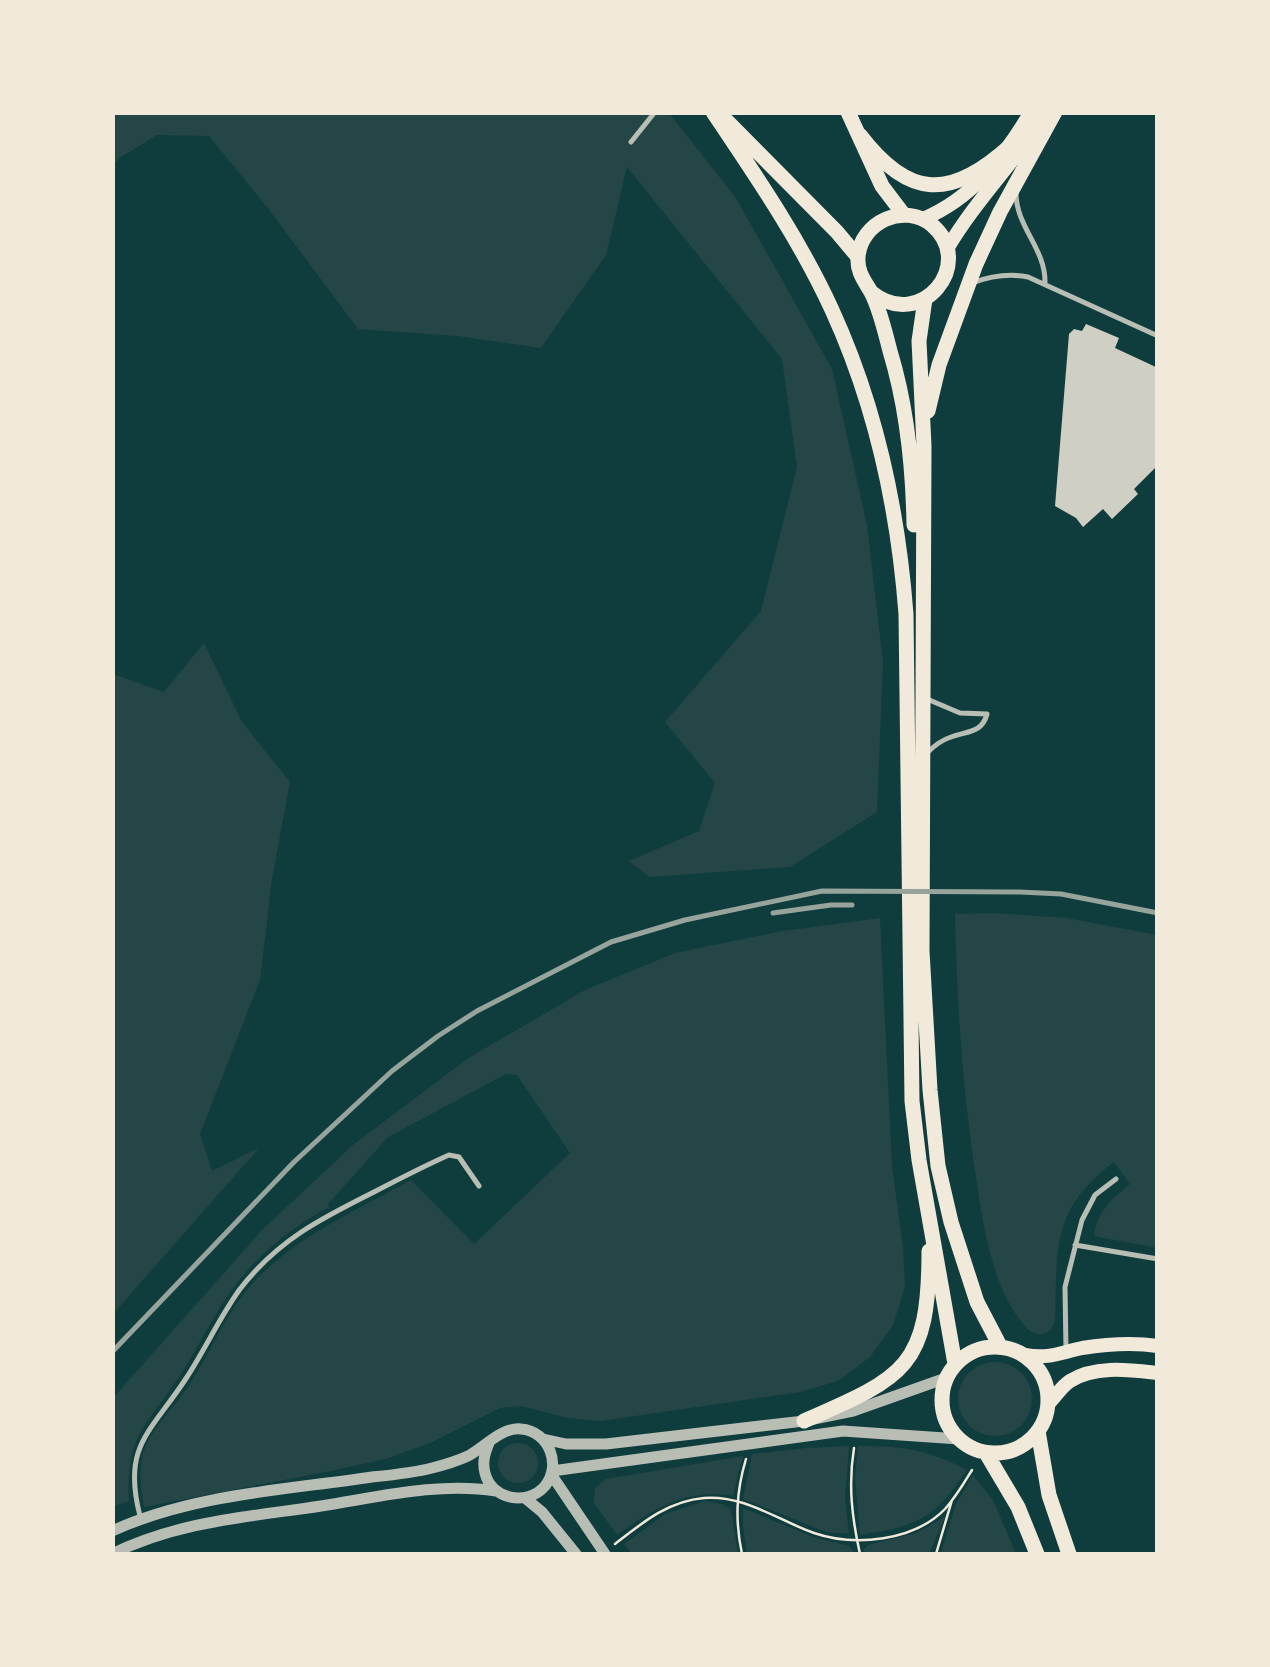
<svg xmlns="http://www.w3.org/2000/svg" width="1270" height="1667" viewBox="0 0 1270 1667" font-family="'IBM Plex Sans',sans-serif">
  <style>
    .green { fill: #244646 }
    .building { fill: #cfcfc3 }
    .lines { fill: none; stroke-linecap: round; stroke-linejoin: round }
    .path { stroke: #f1e9da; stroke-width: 2.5 }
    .service { stroke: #b8beb3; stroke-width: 5 }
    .tertiary { stroke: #b8beb3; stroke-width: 11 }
    .secondary { stroke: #f1e9da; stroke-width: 14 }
    .trunk { stroke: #f1e9da; stroke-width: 15 }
    .rail { stroke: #97a49c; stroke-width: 5 }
  </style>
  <rect width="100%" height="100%" fill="#0f3d3e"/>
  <path class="green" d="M113,113H669L736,198L832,369L867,525L883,662L877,812L790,867L649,877L629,861L699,831L715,783L665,722L761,611L797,467L782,359L627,167L606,255L541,348L457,336L358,329L267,207L209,136L157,135L118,159L113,167Z
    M204,643L242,722L290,782L272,879L260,980L200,1134L212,1171L259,1148L113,1314V674L164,692Z
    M993,913L1067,918L1157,935V1248L1094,1236C1097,1211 1112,1199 1130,1184L1114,1162C1051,1209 1057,1249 1055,1321C1052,1329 1048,1335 1039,1334C1031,1334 1025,1327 1021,1321C994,1288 984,1231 978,1190C963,1098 957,1007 955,914Z
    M880,918L892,1166L903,1247L905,1287L893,1325L870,1357L838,1381L800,1392L601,1421L568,1418L521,1406L500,1408L430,1443L385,1459L326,1472L144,1507C131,1440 156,1433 190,1384C210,1353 223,1320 246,1291C289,1239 354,1212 411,1180L474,1244L570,1153L517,1075L506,1074L388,1137L328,1204L329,1207C285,1231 250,1261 222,1304C208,1326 197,1349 183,1371C149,1425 126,1430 129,1501L113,1506V1398L263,1229L353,1145L467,1059L585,990L675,953L783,931Z
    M958 1399a37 37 0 1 1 74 0a37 37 0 1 1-74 0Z
    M498 1463a20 20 0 1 1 40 0a20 20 0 1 1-40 0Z
    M849,1446L845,1497L849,1534L826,1532L743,1499L752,1454L806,1448Z
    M858,1446C901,1446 928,1449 967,1470C934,1519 918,1526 860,1535L855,1478Z
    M743,1456L733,1496C688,1487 652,1510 617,1535L594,1503L595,1488L606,1479Z
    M973,1475L993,1500L1016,1554H949L941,1553L956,1504Z
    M705,1501L722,1504L731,1509L738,1554H632L624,1544L665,1514Z
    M743,1508L813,1537L849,1546L855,1554H747L743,1526Z
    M945,1517L929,1554H865L864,1549L868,1545L916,1533Z"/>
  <path class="building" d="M1086,324L1119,338L1115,348L1158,368V465L1134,489L1138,494L1112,519L1103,509L1083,527L1076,518L1055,506L1069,334L1074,329L1082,331Z"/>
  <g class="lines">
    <path class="path" d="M854,1448C848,1485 852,1518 860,1554
      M615,1544C642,1523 668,1501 704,1498C745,1495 777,1520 814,1533C855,1547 914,1541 945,1509C956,1497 964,1483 972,1470
      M742,1554C735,1521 736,1492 746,1459
      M936,1554L952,1500"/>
    <path class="service" d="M631,142L655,112
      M1016,193C1016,227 1046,249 1045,283
      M972,283C991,276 1008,273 1028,277L1158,336
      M927,699L960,713L987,714
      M928,752C935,745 942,740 951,737C968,731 982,733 987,714
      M1075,1245L1158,1259
      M1066,1350L1065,1287L1082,1220L1095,1195L1116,1179
      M140,1516C122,1446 150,1433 185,1380C205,1350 219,1318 240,1289C278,1240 320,1219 374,1192C399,1179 424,1166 449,1155L459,1157L479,1186"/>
    <path class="tertiary" d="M543,1439L566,1444H606L804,1421L853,1411L946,1378
      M552,1471L843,1431L959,1439
      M551,1474L605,1554
      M525,1498L542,1512L576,1554
      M112,1531C193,1494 286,1490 372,1477C392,1475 413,1473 432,1468C444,1465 457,1461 468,1456C485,1447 501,1427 521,1429C549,1431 562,1465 545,1486C527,1507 491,1499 485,1473C482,1462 485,1453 489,1443
      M112,1554C179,1521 249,1517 321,1506C379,1497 438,1482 496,1491"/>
    <path class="secondary" d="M923,219C973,198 1003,158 1031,112
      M947,249C976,200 1016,160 1048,112
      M1025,1355C1049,1359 1059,1353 1082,1348C1107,1344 1132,1342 1158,1346
      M1048,1404C1055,1397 1062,1386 1070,1381C1095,1365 1130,1370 1158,1373"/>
    <path class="trunk" d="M713,112C756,176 800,240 832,310C876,406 898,509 906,614L912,1101L919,1160L955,1364
      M848,112L882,186L904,215
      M727,121L837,232L858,257
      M860,135C909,199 950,200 1010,146
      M871,292C921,333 977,263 932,225C904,202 861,222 858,257C857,272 864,280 871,292C880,309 885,332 890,351C907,407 913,466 914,525
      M925,299L919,341L924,446L922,951L930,1090L938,1166L951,1222L977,1302L1000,1346
      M928,411L939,365L976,264L1000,212L1055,112
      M942 1400a53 53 0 1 1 106 0a53 53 0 1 1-106 0Z
      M804,1421C905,1377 929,1367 929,1251
      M1038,1431L1049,1495L1069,1554
      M986,1453L1018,1507L1037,1554"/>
    <path class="rail" d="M773,913L831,905H852
      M112,1352L294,1162L392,1071L438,1036L477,1011L611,942L685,920L822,891L1020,892L1061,894L1158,913"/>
  </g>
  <rect width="1270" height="1667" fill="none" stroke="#f1e9da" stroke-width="230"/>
</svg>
